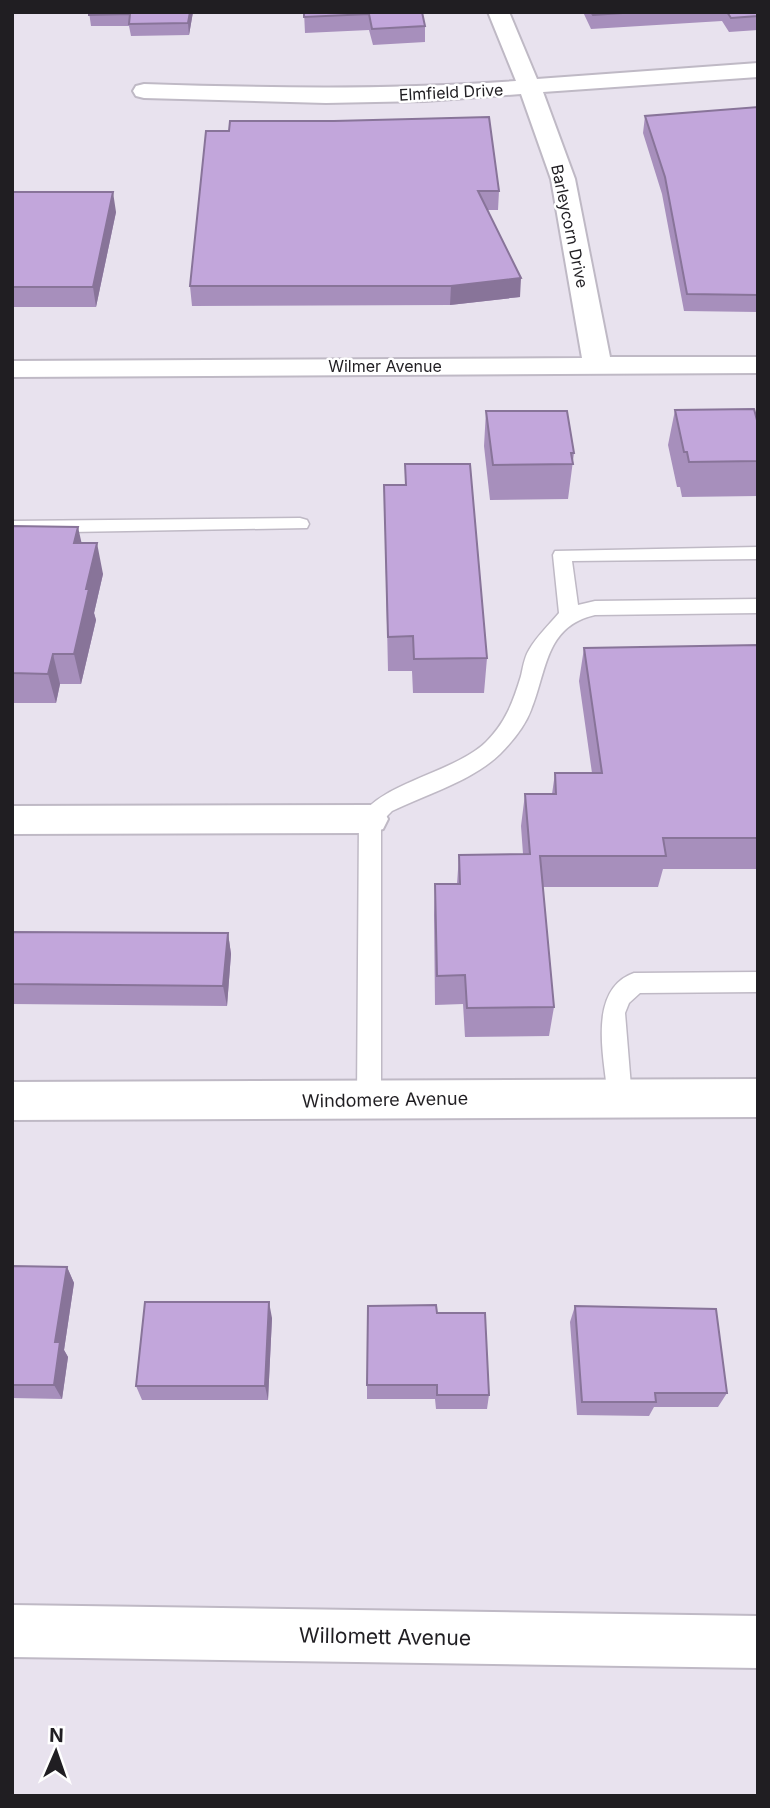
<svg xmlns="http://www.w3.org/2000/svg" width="770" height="1808" viewBox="0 0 770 1808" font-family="Inter,sans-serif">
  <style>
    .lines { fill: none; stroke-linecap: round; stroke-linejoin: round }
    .lane-casing { stroke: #bfb9c5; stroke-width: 3 }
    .street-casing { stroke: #bfb9c5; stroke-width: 4 }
    .lane { fill: #fff; fill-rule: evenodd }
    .street { fill: #fff; fill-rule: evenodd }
    .wall { fill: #a78fbc }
    .shaded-wall { fill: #887499 }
    .building { fill: #c2a6db; stroke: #887499; stroke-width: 2 }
    .labels { text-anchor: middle; stroke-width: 5; stroke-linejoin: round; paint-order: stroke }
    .far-street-label { font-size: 16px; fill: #201e22; stroke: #fff }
    .street-label { font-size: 18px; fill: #201e22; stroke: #fff }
    .near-street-label { font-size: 21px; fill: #201e22; stroke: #fff }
  </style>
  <rect width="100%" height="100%" fill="#e8e2ee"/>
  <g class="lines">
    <g class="lane-casing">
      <path id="lane" d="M300,518L307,520L309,524L307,528L12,533V521Z
        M758,547V559L572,561L578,605L595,601L758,599V613L595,615C545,626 547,671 531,710C525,726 512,742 500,754C472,781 427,794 392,811L381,822V1099L378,1107L369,1110L360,1107L357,1099L359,819C379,783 454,773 486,742C506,722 513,702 521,676C523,668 524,658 529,650C536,637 549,625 559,613L553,555L555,551Z
        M758,972V992L640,993L629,1003L625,1013L632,1099L629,1107L620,1110L611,1107L608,1099C605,1061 586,990 634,973Z"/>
    </g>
    <g class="street-casing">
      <path id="street" d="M488,12H509L537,79L758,63V77L543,92L575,179L610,357H758V373L12,377V361L582,358L551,179L521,94L425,101L326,103L144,98L136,96L133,91L136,86L144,84C268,88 391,90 516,81Z
        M370,805L383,809L388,819L383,829L370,833L12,834V806Z
        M758,1079V1117L12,1120V1082Z
        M12,1605L758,1616V1668L12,1657Z"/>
    </g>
    <use href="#lane" class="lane"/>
    <use href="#street" class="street"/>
  </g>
  <path class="wall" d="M89,12H193L189,35L131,36L129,26H91Z
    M304,12H422L425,26V42L373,45L369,30L305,33Z
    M583,12H758V30L729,32L722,21L591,29Z
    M758,107V312L684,311L662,194L643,133L645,116Z
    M206,131L499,191L498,210H487L520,297L450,305L192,306L190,286Z
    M12,192L116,212L96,307H12Z
    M675,410L758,461V496L682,497L680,487H677L668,445Z
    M486,411L574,453L568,499L490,500L484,446Z
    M405,464L487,658L484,693H413L412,671H388L384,485H405Z
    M12,526L81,543L103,574L94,613L96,620L81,684H60L56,703H12Z
    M758,645V869H663L658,887H543L554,1007L549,1036L465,1037L463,1004L435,1005L434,915L435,884H457L459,855L523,854L521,826L525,794H552L555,773H592L579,681L584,648Z
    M12,932L228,933L231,954L227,1006L12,1004Z
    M12,1266L67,1267L74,1283L64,1350L68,1357L62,1399L12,1398Z
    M575,1306L727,1393L718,1407H654L649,1416L577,1415L570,1322Z
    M437,1313L489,1395L487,1409H436L435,1399H367V1385Z
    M272,1318L268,1400H142L136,1386Z"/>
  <path class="shaded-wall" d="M190,12H193L189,35L188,23Z
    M113,192L116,212L96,307L93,287Z
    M521,278L520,297L450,305L451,286Z
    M78,527L85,558L74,543Z
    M97,543L103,574L94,613L96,620L81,684L74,654L86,589Z
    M53,654L60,684L56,703L48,674Z
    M228,933L231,954L227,1006L223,986Z
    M67,1267L74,1283L64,1350L68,1357L62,1399L54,1385L55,1342Z
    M269,1302L272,1318L268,1400L265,1386Z"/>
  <path class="building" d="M89,12H190L188,23L129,24L130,14L89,15Z
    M304,12H422L425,26L372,29L369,14L304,17Z
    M591,12H638L593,15Z
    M727,12H758V16L731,18Z
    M758,107V295L687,294L665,177L645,116Z
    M489,117L499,191H478L521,278L451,286H190L206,131H229L230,121H334Z
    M12,192H113L93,287H12Z
    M754,409L758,424V461L689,462L687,452H684L675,410Z
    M486,411H567L574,453H571L573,464L493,465Z
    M405,464H470L487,658L414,659L413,636L388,637L384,485H406Z
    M12,526L78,527L74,543H97L86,589H89L74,654H53L48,674L12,673Z
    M758,645V838H663L666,856H540L554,1007L467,1008L465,975L437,976L435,884H460L459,855L530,854L525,794H556L555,773H602L584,648Z
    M12,932L228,933L223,986L12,984Z
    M12,1266L67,1267L55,1342H60L54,1385H12Z
    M145,1302H269L265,1386H136Z
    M436,1305L437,1313H485L489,1395H437V1385H367L368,1306Z
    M575,1306L716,1309L727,1393H655L656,1402H582Z"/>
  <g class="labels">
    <g class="far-street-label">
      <text transform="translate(451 92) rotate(-3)" y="6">Elmfield Drive</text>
      <text transform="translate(570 226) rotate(78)" y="6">Barleycorn Drive</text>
      <text x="385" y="372">Wilmer Avenue</text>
    </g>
    <g class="street-label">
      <text transform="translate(385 1100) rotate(-1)" y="6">Windomere Avenue</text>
    </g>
    <g class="near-street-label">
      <text transform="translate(385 1637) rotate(1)" y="7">Willomett Avenue</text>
    </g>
  </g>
  <rect width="770" height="1808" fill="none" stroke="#201e22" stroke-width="28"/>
  <g transform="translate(56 1752) rotate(2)" stroke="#ffffff" stroke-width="5" paint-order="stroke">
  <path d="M0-5L12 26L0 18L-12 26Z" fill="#201e22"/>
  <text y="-10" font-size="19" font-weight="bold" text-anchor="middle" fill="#201e22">N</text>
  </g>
</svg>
